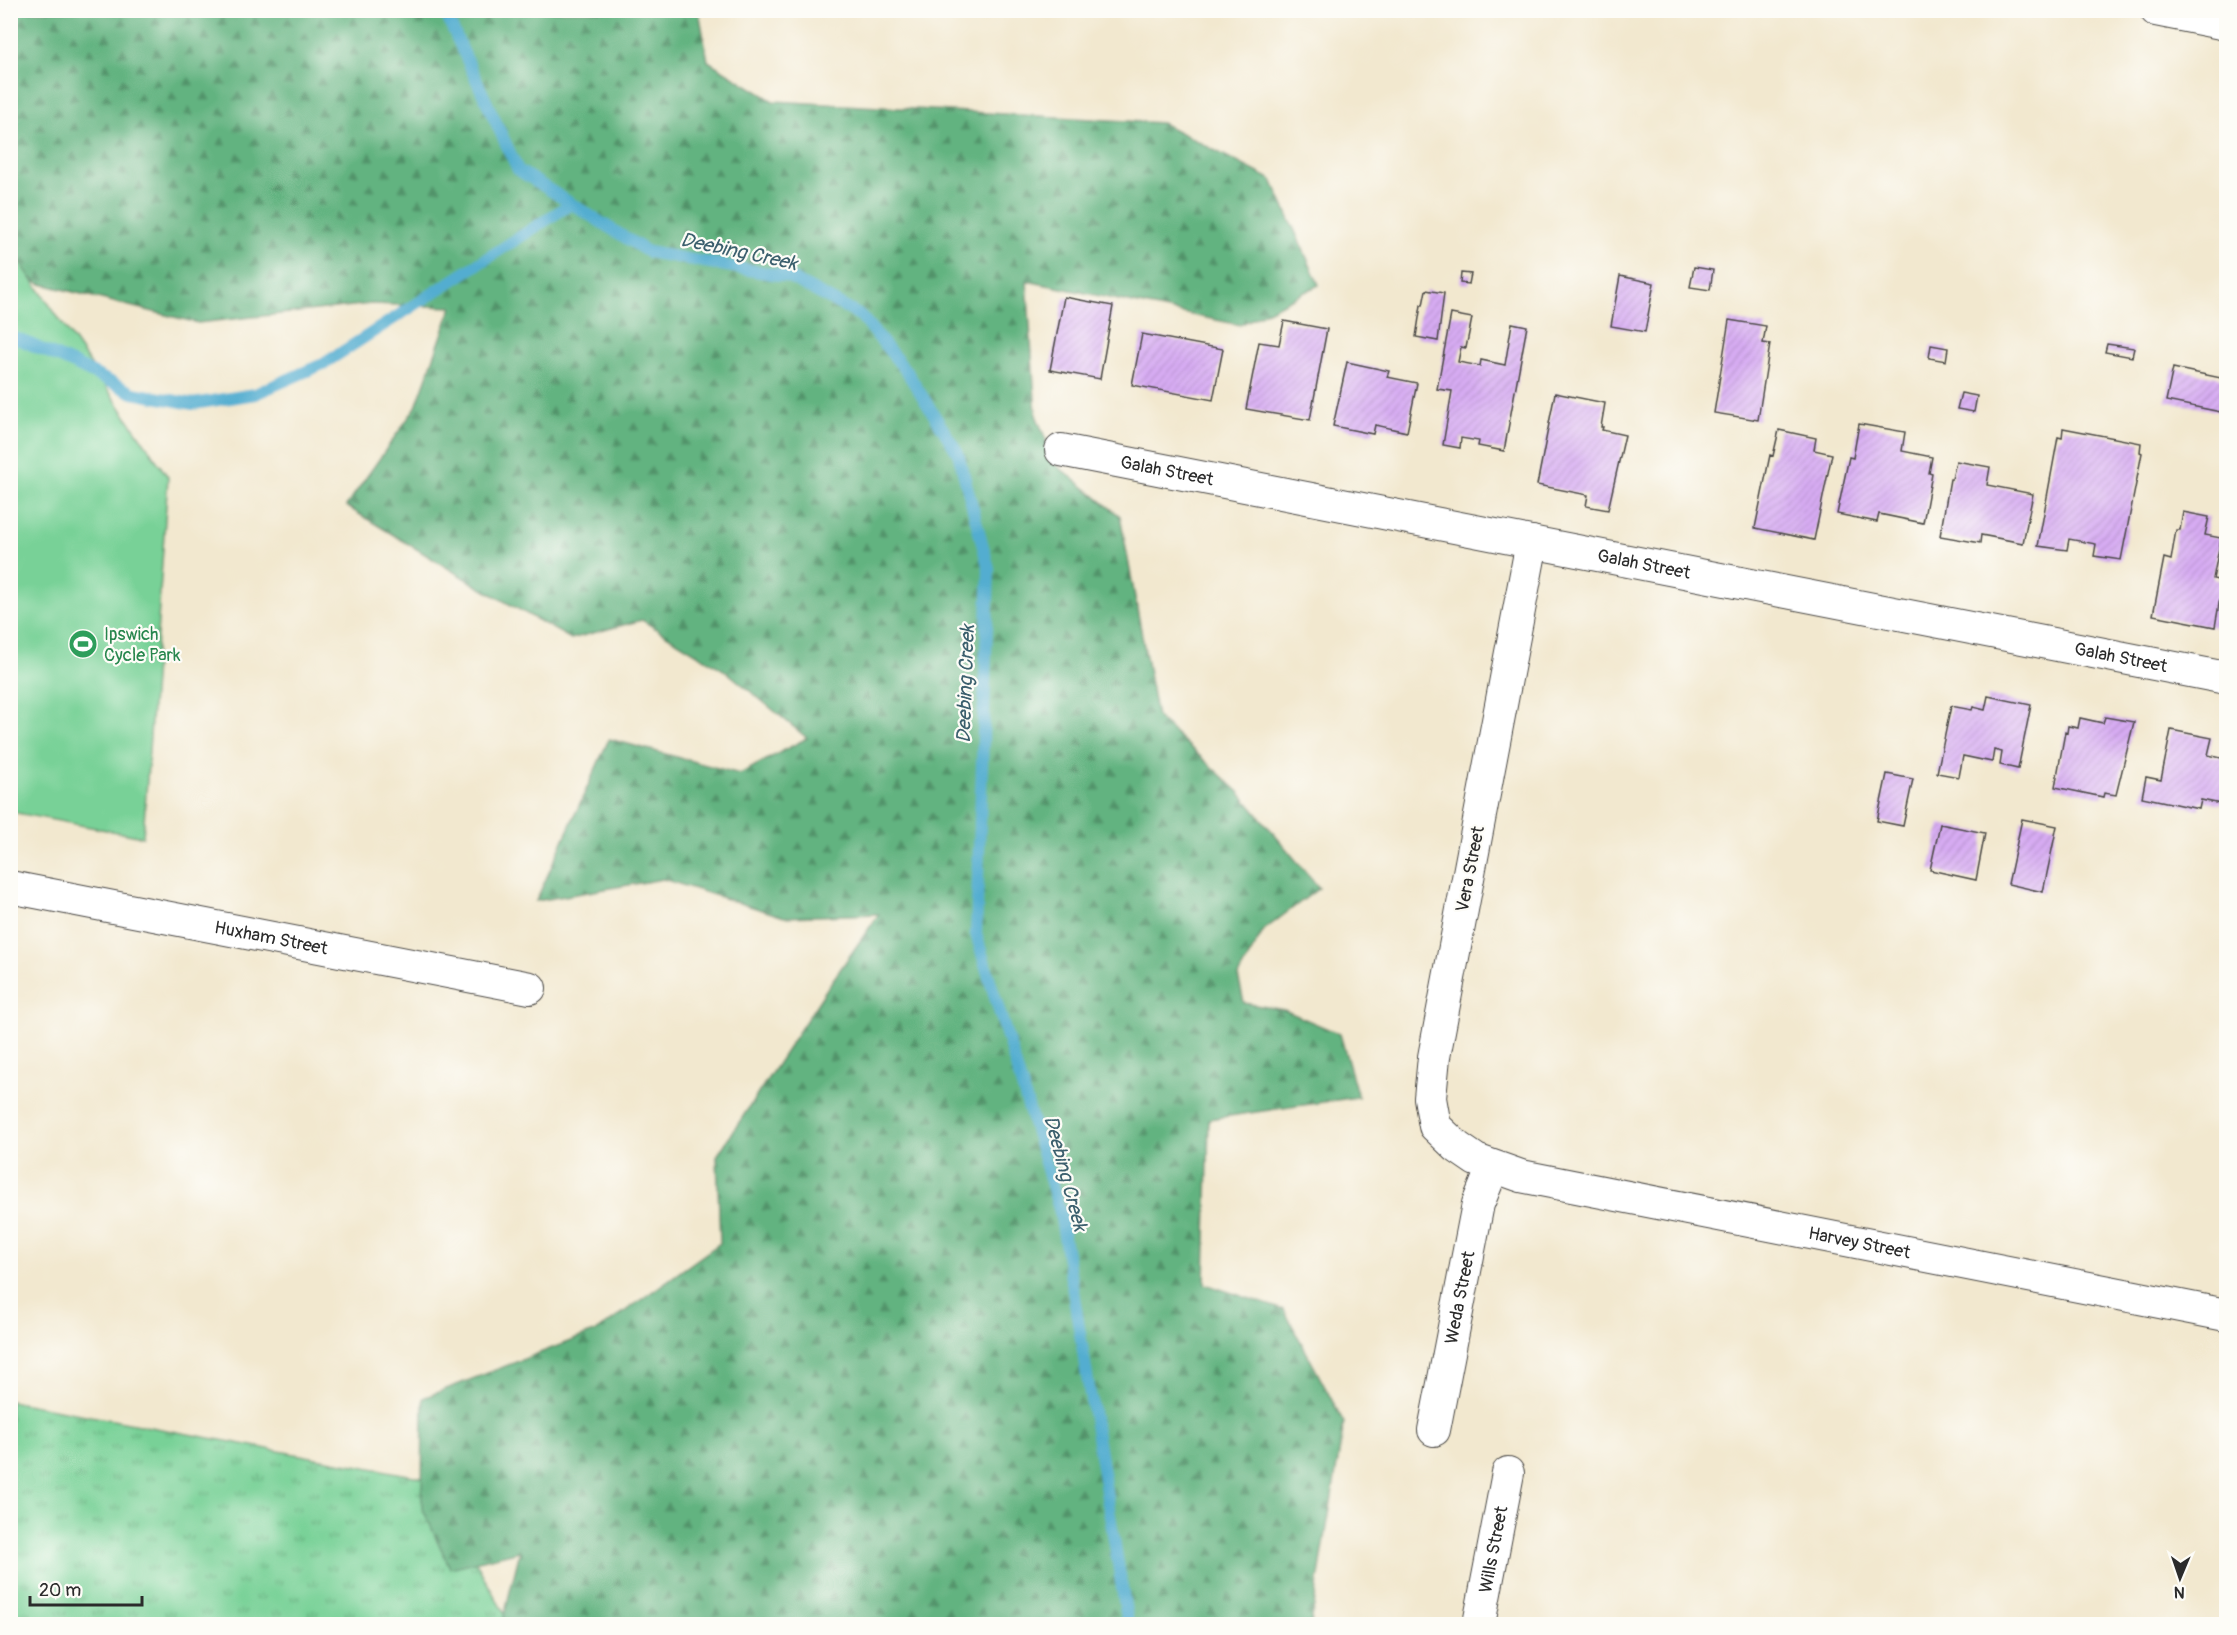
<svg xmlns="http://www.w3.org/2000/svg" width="2237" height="1635" viewBox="0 0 2237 1635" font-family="Pangolin,sans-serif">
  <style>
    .grass { fill: url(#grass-tufts); stroke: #527e61; stroke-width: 1.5 }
    .forest { fill: url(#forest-firs); stroke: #466f56; stroke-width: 1.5 }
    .garden { fill: #78d197; stroke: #527e61; stroke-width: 1.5 }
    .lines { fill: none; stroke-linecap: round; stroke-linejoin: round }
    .stream { stroke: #53add0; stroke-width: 12 }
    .building { fill: url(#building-hatch) }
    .street-casing { stroke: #494744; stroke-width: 34 }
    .street { stroke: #fff; stroke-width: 32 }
    .labels { text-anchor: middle; stroke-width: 4.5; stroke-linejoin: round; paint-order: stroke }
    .street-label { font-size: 18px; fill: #2b2b2b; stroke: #fdfcf7 }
    .leisure-label { font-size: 18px; fill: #27864d; stroke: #fdfcf7; text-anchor: start }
    .water-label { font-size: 20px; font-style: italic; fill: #3b5f6d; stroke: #fdfcf7 }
  </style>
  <defs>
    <pattern id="grass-tufts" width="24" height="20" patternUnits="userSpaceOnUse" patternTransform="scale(1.5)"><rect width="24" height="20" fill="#78d197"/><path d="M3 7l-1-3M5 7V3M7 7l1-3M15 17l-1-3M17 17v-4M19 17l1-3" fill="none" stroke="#63aa7b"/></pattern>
    <pattern id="forest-firs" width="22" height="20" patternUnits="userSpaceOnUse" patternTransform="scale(1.5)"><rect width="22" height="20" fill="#62b380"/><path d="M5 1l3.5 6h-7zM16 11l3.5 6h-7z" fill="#519269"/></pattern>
    <pattern id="building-hatch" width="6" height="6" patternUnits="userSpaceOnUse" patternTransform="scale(1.5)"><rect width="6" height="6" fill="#d7acf3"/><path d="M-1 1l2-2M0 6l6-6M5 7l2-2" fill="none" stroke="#b994d0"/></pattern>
  </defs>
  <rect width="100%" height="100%" fill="#fdfcf7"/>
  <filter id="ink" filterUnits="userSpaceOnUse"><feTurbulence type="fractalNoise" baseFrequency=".0167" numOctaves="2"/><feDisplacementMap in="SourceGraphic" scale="12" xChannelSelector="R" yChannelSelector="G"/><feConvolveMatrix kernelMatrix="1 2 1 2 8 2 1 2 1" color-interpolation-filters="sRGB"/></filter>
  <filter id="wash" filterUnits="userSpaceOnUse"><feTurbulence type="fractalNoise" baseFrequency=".008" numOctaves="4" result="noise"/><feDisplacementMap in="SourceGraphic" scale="24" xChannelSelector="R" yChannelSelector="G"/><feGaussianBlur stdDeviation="1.35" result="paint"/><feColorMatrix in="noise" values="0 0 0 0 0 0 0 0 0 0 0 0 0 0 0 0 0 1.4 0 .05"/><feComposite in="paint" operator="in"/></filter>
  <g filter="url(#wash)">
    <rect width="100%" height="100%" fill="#f2e8cf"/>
    <path class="grass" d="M10,1401L430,1479L510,1624H11Z"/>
    <path class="forest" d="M10,11H699L708,61L773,101L1162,123L1272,180L1319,285L1240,325L1027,281L1036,415L1056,465L1120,516L1157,717L1239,792L1319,888L1264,930L1238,976L1244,1003L1284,1010L1340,1034L1358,1097L1209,1119L1205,1284L1284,1310L1344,1423L1311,1624H502L520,1551L450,1568L422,1507L423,1398L599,1330L720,1243L717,1156L830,984L879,914L784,917L663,879L536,901L609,739L740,774L807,738L727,672L642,620L571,639L474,584L346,506L416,407L452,307L371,304L198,323L37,283L11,259Z"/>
    <path class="garden" d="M11,249L168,477L143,837L11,812Z"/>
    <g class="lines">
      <path class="stream" d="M444,10L518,170L648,252L789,277L861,316L907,372L958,453L989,569L976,934L1060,1212L1128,1624
        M10,337L21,340L74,364L133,393L193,404L255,394L325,363L571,204"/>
    </g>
    <g id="blocks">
      <path class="building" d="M1694,267L1713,270L1710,290L1690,287Z
        M1461,273L1471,274L1469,284L1460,283Z
        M1620,276L1654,283L1645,332L1611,326Z
        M1426,290L1444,293L1438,341L1416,337L1421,305H1423Z
        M1064,297L1113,306L1100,379L1050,370Z
        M1451,314L1472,318L1466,348L1461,347L1458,362L1480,366L1481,360L1505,365L1512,323L1527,326L1504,451L1478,446L1479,441L1461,438L1460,448L1443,445L1452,391L1437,389Z
        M1729,320L1766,326L1763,343L1770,344L1758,420L1714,413Z
        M1284,321L1327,329L1310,420L1246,409L1259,342L1279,345Z
        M1142,334L1223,349L1213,400L1132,385Z
        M2107,344L2134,348L2132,357L2105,352Z
        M1931,345L1948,348L1946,361L1929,358Z
        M1347,362L1389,371L1387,377L1417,383L1407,432L1375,425L1373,434L1333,426Z
        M2173,368L2226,379V413L2166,401Z
        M1555,393L1605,403L1601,427H1603L1602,430L1625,435L1608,510L1586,506L1588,495L1537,485Z
        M1961,393L1977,396L1974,412L1957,409Z
        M1859,424L1905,432L1902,451L1932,457L1929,473L1932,474L1923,523L1879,514L1877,522L1837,514L1849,457L1853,458Z
        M2063,428L2141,443L2140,452L2142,453L2121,560L2094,556L2096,544L2069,539L2067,550L2038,546L2058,437L2062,438Z
        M1779,430L1816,438L1814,450L1832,454L1814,540L1755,528L1770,455L1773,456Z
        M1956,461L1990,467L1987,485L2033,494L2023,543L1981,535L1980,543L1940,536L1950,479H1952Z
        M2183,512L2209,517L2205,535L2221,538L2213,579L2223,581L2215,627L2153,615L2164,558L2171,560L2176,530H2180Z
        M1988,696L2031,705L2018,769L2000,765L2002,752L1994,750L1992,762L1963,756L1959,777L1937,773L1951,706L1972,710L1973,707L1985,710Z
        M2105,717L2134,722L2116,795L2104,793L2103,797L2055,787L2065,732L2067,733L2068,726L2078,728L2080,718L2103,723Z
        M2171,730L2212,738L2208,755L2226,759V777L2221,804L2201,800L2199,809L2142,797L2146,777L2161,780Z
        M1887,774L1913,779L1903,826L1877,821Z
        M2022,819L2057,826L2043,892L2008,884Z
        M1940,824L1985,833L1976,880L1930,870Z"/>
    </g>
  </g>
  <g filter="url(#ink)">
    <use href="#blocks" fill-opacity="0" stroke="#494744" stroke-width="1.5"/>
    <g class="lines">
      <g class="street-casing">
        <g id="street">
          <path d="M2156,10L2226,24"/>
          <path id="s1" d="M1061,450L2226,678"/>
          <path id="s2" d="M1532,542L1434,1057L1430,1098L1435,1126L1457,1147L1476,1160L1521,1176L2226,1315"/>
          <path id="s3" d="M10,887L530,988"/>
          <path id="s4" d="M1434,1430L1478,1204L1493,1167"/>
          <path id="s5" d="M1479,1624L1508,1473"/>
        </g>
      </g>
      <use href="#street" class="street"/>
    </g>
  </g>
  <defs>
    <g id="stadium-disc" transform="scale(1.5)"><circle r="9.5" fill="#2e9e5b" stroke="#fdfcf7"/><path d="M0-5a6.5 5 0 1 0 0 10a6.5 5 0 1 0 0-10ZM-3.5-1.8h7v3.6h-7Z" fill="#fff"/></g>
  </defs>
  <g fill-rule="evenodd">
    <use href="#stadium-disc" x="83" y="644"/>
  </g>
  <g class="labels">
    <g class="street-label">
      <text dy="6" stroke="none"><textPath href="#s1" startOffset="108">Galah Street</textPath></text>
      <text dy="6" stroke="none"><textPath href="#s1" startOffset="594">Galah Street</textPath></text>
      <text dy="6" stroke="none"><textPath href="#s1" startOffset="1080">Galah Street</textPath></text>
      <text transform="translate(1470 869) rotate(-79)" y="6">Vera Street</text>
      <text dy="6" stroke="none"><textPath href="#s3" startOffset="266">Huxham Street</textPath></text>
      <text dy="6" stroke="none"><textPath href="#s2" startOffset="1040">Harvey Street</textPath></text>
      <text dy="6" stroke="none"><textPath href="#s4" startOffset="135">Weda Street</textPath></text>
      <text dy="6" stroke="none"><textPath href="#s5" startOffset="76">Wills Street</textPath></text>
    </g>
    <g class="leisure-label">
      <text x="104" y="640">Ipswich<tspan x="104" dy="21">Cycle Park</tspan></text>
    </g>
    <g class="water-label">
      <text transform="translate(739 251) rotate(12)" y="7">Deebing Creek</text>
      <text transform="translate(965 684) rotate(-88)" y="7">Deebing Creek</text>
      <text transform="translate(1066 1173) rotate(75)" y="7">Deebing Creek</text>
    </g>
  </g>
  <rect width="2237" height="1635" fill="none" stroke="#fdfcf7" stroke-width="36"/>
  <g transform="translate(2180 1578) rotate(182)" stroke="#fdfcf7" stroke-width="4.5" paint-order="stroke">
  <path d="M0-4.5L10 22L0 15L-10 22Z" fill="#2b2b2b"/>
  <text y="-9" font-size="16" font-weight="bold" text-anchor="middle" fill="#2b2b2b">N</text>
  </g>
  <path d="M30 1596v9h112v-9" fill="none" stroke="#2b2b2b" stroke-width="3"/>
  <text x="39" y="1596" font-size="18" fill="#2b2b2b" stroke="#fdfcf7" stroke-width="4.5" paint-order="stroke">20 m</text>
</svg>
